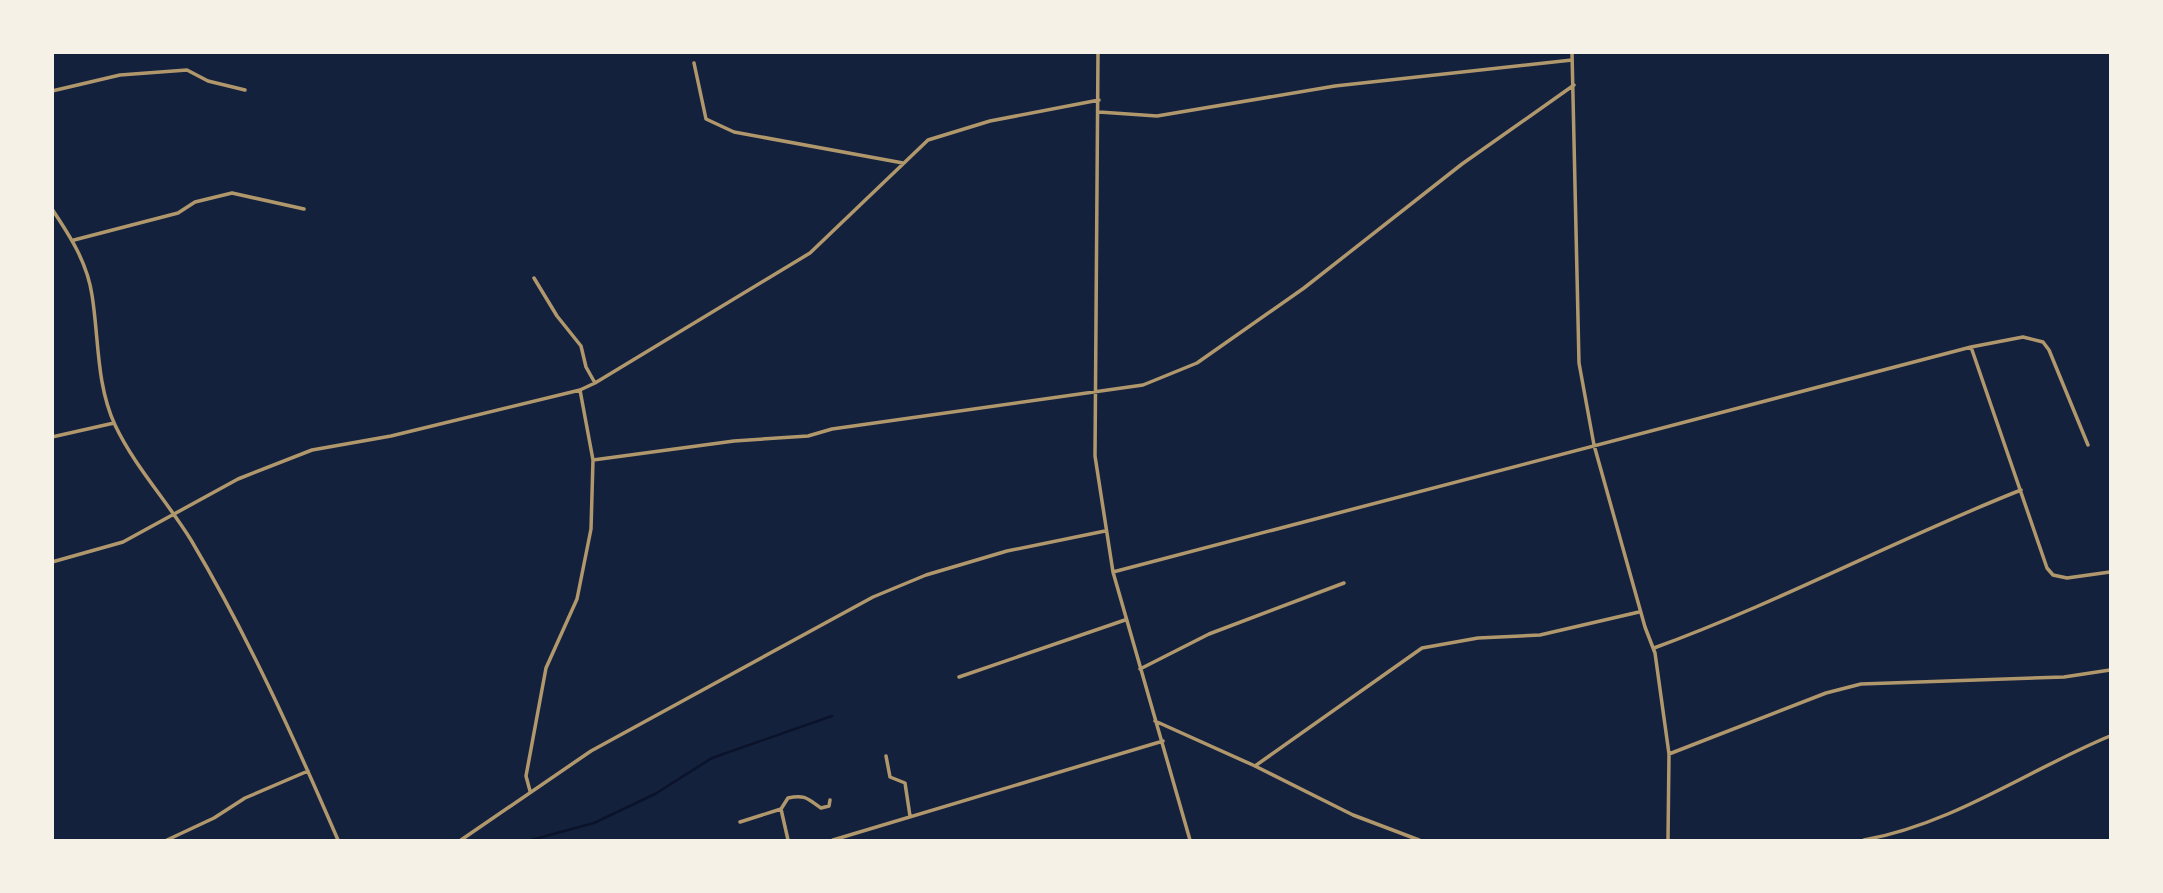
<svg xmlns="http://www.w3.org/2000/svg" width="2163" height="893" viewBox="0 0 2163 893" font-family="Poppins,sans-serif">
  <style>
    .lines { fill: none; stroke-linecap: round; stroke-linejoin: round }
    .stream { stroke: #0b132b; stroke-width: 2.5 }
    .minor { stroke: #b1986c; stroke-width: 3.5 }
  </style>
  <rect width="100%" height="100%" fill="#14213d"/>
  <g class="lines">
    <path class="stream" d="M531,840L594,823L655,794L712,758L832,716"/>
    <path class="minor" d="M1098,52L1095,456L1113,572L1190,840
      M1572,52L1579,363L1594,445L1645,627L1655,653L1669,754L1668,840
      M694,63L706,119L734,132L903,163
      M52,91L120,75L187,70L208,81L245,90
      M1099,112L1157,116L1335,86L1572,60
      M52,209C70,236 87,262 92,295C99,338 96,384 115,425C135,467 167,501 191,540C248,636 294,738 338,840
      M74,240L178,213L195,202L232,193L304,209
      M534,278L557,316L581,346L586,367L595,383
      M1971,347L2047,568L2053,575L2067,578L2110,572
      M52,437L114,423
      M593,460L734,441L808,436L832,429L1143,385L1197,363L1304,288L1462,164L1574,85
      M52,562L123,542L238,479L312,450L391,436L580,390L595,383L810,253L928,140L990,121L1099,100
      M1113,572L1971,347L2023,337L2043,342L2049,350L2088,445
      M1654,648C1780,602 1897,539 2021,490
      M1140,669L1209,634L1344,583
      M959,677L1125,620
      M1155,721L1255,766L1353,815L1419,840
      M1669,754L1826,693L1861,684L2064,677L2110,670
      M886,756L890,777L905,783L910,816
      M1255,766L1422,648L1478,638L1540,635L1639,612
      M530,791L526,776L546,668L577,599L591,529L593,460L580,390
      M781,809L788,798C805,794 808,799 821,808L829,806L830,800
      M740,822L781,809L788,840
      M167,840L214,818L245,798L308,771
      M461,840L591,751L873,597L926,575L1007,551L1105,531
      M833,840L1163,741
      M1864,840C1953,824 2028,770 2110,736"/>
  </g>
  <rect width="2163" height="893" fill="none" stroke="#f6f1e7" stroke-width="108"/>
</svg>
